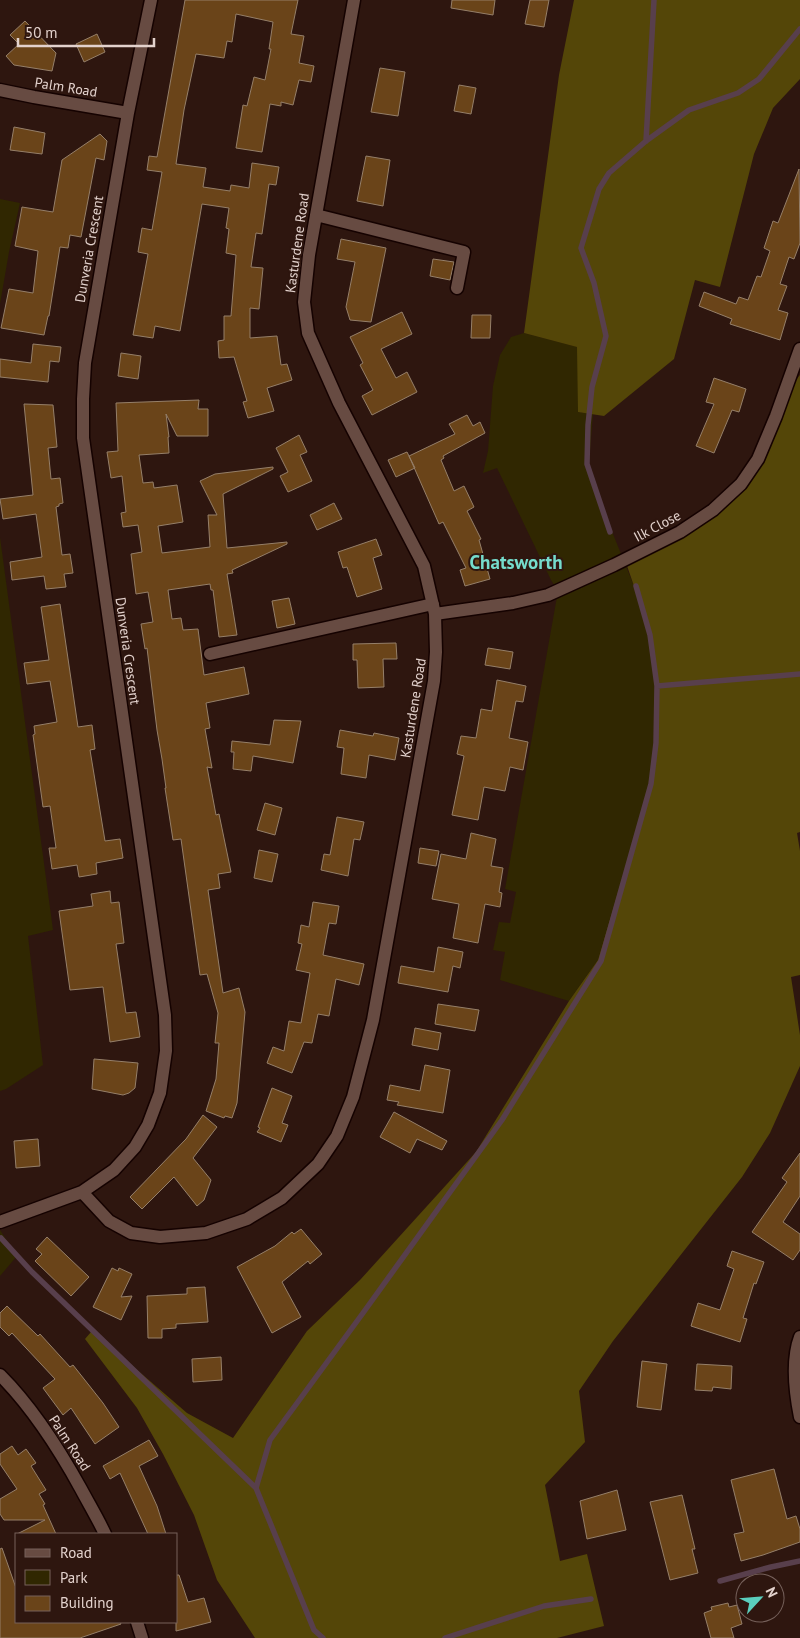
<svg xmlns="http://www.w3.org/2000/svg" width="800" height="1638" viewBox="0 0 800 1638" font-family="'PT Sans',sans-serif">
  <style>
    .green { fill: #302701 }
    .forest { fill: #544608 }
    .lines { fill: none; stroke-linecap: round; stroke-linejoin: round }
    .stream { stroke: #583f4c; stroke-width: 5.5 }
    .building { fill: #6a4419; stroke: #957f69 }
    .minor-casing { stroke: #150200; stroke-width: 15 }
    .minor { stroke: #674b42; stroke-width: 12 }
    .labels { text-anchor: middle; stroke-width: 4; stroke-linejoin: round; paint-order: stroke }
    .street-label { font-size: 14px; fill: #e3d2cd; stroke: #2e160f }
    .district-label { font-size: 19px; font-weight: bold; fill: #75dccc; stroke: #2e160f }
  </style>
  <rect width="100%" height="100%" fill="#2e160f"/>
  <path class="green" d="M0,199L20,203L9,252L0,304Z
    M524,333L578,347V412L593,414L589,464L613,534L634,586L649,636L655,686L654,741L650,784L598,960L569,1001L500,980L505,952L493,950L499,922L510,923L516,892L505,889L558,591L551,580L497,468L483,473L488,451L493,386L500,355L511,337Z
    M0,537L53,930L28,936L43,1065L6,1089L0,1091Z
    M0,1230L17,1256L0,1276Z"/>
  <path class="forest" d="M574,0H800V79L773,108L754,154L720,287L695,280L674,359L604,416L578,412L577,347L524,333L559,75Z
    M800,375V832L797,833L800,851V975L791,977L800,1035V1066L770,1133L742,1177L613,1341L579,1391L585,1442L545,1485L560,1561L587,1554L604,1626L557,1638H255L217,1580L194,1515L163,1454L137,1408L85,1339L91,1332L129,1363L187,1413L233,1438L307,1331L360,1280L476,1152L569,1001L598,960L650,784L654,741L655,686L649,636L634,586L625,560L742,486L787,391Z"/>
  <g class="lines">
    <path class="stream" d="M646,141L654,0
      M610,532L587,464L588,425L592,387L606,336L594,283L581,248L599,189L609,173L646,141L689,110L738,93L759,79L800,29
      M657,686L800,674
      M1,1238L32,1272L256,1488
      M720,1581L771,1567L800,1561
      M323,1638L314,1630L256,1488L270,1440L363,1313L502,1120L601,961L651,784L656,743L657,686L650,635L636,586
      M445,1638L544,1606L591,1599"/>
  </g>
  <path class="building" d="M185,0H298L291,34L304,36L299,63L314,66L311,82L299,80L293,105L281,102V106L270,104L262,152L236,148L243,105L247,106L254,77L265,80L271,49H269L273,22L236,14L232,42L227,41L224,58L196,54L184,110L176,164L206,168L203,187L230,191L231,185L249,188L252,163L279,167L276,185L269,184L262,234L256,233L251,267L263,268L259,309L250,308V338L277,336L281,365L287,364L292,380L267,388L274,411L248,418L243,402L247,401L234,357L219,358L218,341L224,340V316H231L236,255L226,253L229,229L226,228L229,208L202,204L180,331L155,326L153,338L133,335L148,254L138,252L142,228L152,230L162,172L147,170L149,156L157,157Z
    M452,0H495L493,15L451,8Z
    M530,0H549L544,27L525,24Z
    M25,21L56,53L52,71L14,65L6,56L19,44L10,35Z
    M97,34L105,52L84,62L76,44Z
    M380,68L405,72L398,116L371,112Z
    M459,85L476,88L471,114L454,111Z
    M14,127L45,133L42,154L10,150Z
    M100,134L107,141L104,160L96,158L81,237L70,235L68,248L60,247L49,316H48L44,335L1,328L9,289L33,293L38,251L15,246L22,207L53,212L62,160Z
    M366,156L390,160L383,206L357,201Z
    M799,169L800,243L794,259L789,257L780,284L787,286L778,310L788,313L780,340L730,324L732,319L699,306L704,292L736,304L739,297L748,300L757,276L761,277L770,251L764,248L773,221L778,223Z
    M341,239L386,248L371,322L350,320L346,307L355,262L337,259Z
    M433,259L454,262L450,280L430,276Z
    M402,312L412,334L381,349L396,378L407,372L417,392L372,415L362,396L373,390L360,365L363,363L350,337Z
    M472,315H491L490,338H471Z
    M33,344L61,347L59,362L50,361L48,382L0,377V359L31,363Z
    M121,353L141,356L138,379L118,376Z
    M714,378L746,389L739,412L732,410L714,453L696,446L714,404L706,402Z
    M199,400L198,409H208V436H177L166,414L169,437H168L169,453L139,455L143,483L153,482L154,488L177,485L183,522L158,526L162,553L210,547L208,515H217L200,481L215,474L273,467V469L223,494L227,548L287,542V544L232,570L233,573L227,574L237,635L219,637L213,590H211L210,584L168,590L172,619L181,618L183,630L198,629L204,675L244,667L249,694L206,703L210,728L205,729L212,768L207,767L216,815L219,814L231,872L218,874L220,888L208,890L223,993L239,988L245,1012L237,1103L232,1118L225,1116L224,1118L206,1111L216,1079L219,1043H215L218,1013L207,974L200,975L181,839L173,840L165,788H166L162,759L157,730L147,648L145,649L141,624L153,622L148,592L136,594L131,554L142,552L138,525L123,527L121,513L126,512L122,476L111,478L107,452L118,451L116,403Z
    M24,404L53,405L57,447L48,448L51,479L60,478L63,503L59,504V506L56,507L62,555L70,554L73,573L64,574L66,587L46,589L44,576L12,580L10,562L42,557L36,514L3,519L0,499L33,495Z
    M467,415L473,426L480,422L485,433L443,456L444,458L441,460L454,491L464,486L474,507L467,511L481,539L479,540L490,579L465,586L460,570L466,568L443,522L439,524L409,456L455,434L449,424Z
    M299,435L307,452L300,455L312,481L288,492L280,476L288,472L276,448Z
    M407,452L415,468L396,477L388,460Z
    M334,503L342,519L317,530L310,515Z
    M376,539L382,555L373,558L382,589L357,597L347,567L343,568L338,552Z
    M289,598L295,624L277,628L272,601Z
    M60,604L78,727L92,725L95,749L90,750L105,841L120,839L123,858L96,863L97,874L79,877L77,865L52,869L49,848H56L50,806L43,807L33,735L35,734L34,726L57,722L50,681L27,684L24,663L49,660L41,607Z
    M396,643L397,659H383L384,687L358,688L357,660H353V644Z
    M488,648L513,652L510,669L485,665Z
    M497,680L526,686L523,702L516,701L509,738L528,742L523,770L510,767L505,791L484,787L478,820L452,815L464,756L457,754L461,736L476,738L481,709L492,711Z
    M274,720L301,721L293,763L253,756L251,771L233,769L234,752H231L232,741L270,745Z
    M340,730L373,736L374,733L399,738L395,760L369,755L366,778L341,774L344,748L337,747Z
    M265,803L282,808L275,835L257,830Z
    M337,817L364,822L360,840L354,839L348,876L321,870L324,854L330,855Z
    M471,833L496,839L491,866L503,868L499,892L502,893L500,907L485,904L478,943L453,938L459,904L432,899L441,854L466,859Z
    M420,848L439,851L436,866L418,863Z
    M259,850L278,854L272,882L254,878Z
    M110,891L111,903L119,902L124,943L116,944L126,1013L136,1012L140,1037L110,1042L103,987L70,990L59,911L93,906L91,894Z
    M313,902L339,906L336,924L329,923L323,955L364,964L359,985L336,979L329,1016L318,1014L312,1043L304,1042L292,1073L267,1063L273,1047L284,1051L289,1021L301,1023L310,973L296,970L302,944L298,943L301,925L309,927Z
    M438,947L463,952L460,968L453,966L448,992L398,983L401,966L434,972Z
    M438,1004L479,1010L475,1031L435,1024Z
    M415,1028L441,1033L438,1050L412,1045Z
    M94,1059L138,1063L135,1088L129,1093L123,1095L92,1089Z
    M425,1065L450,1070L443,1113L397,1105L399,1102L387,1100L390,1085L420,1091Z
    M272,1088L292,1096L282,1123L288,1125L281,1142L257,1132L260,1128L258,1127Z
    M394,1112L447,1141L442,1150L417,1139L410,1153L380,1137Z
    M203,1115L217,1127L193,1158L211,1180L204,1200L197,1206L174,1177L142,1209L130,1197L186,1139Z
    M38,1139L40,1166L16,1168L14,1141Z
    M800,1153V1196L783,1222L800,1234V1250L793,1260L752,1232L787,1182L782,1178Z
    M301,1229L322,1254L310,1264L308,1261L282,1282L301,1317L272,1333L237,1267L275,1246L292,1232L294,1234Z
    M47,1237L89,1277L71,1296L35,1261L42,1254L36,1249Z
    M732,1251L764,1262L756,1284L754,1283L743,1318L747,1319L740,1342L691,1326L698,1303L720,1310L734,1269L727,1266Z
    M112,1268L118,1271L119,1268L132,1274L121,1297L132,1296L121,1320L93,1307Z
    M205,1287L208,1322L176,1324V1328L162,1329V1338H148L147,1296L187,1294V1288Z
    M7,1306L38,1336L40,1334L70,1367L73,1365L103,1403L119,1427L95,1444L71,1408L63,1415L43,1388L55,1379L12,1333L9,1336L0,1327V1313Z
    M221,1357L222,1380L193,1382L192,1359Z
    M642,1361L667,1364L661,1410L637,1407Z
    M697,1364L732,1366L731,1389L713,1387L712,1391L695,1390Z
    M149,1440L158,1456L139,1466L157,1506L166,1534H148L120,1473L110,1479L103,1466Z
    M12,1446L18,1455L26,1449L36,1463L31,1466L46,1490L39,1494L45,1504L43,1505L56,1534H17L45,1520H4L0,1514V1499L17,1489L0,1464V1454Z
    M774,1469L787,1519L796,1516L800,1529V1542L763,1555L741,1561L734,1534L744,1532L731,1480Z
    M617,1490L626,1530L587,1539L580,1501Z
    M682,1495L695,1549H692L698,1573L670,1580L650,1502Z
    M2,1548L16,1588V1622H120L121,1624L80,1638H0V1549Z
    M176,1575H179L188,1602L204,1598L211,1622L176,1631Z
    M728,1603L729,1607L737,1605L742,1624L731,1628L734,1638H711L704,1613L712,1610L711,1607Z"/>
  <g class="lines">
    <g class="minor-casing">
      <path id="minor" d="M0,90L34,97L128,113
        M316,215L464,252L457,288
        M435,614L513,603L548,595L614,565L680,532L713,510L741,484L758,459L776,416L800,349
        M210,654L433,604
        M82,1192L109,1221L131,1233L160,1237L206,1233L247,1219L282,1198L318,1164L337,1136L353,1097L373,1020L434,681L436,652L435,614L424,566L339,403L308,333L304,302L309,255L354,0
        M0,1222L82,1192L114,1170L135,1147L148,1125L160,1093L166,1051L165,1015L83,438V399L85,363L128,113L151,0
        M800,1337C791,1361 795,1392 800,1417
        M0,1375C33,1408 59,1449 81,1489C89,1504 98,1519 105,1534
        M137,1622L142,1638"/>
    </g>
    <use href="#minor" class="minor"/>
  </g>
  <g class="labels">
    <g class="street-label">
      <text transform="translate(66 87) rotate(9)" y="5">Palm Road</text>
      <text transform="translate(297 243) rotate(-82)" y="5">Kasturdene Road</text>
      <text transform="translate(89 249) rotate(-80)" y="5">Dunveria Crescent</text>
      <text transform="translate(657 526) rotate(-28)" y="5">Ilk Close</text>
      <text transform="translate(128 651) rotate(82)" y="5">Dunveria Crescent</text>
      <text transform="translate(413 708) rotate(-81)" y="5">Kasturdene Road</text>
      <text transform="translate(70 1443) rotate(57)" y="5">Palm Road</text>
    </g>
    <g class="district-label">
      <text x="516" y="569">Chatsworth</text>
    </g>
  </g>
  <rect x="15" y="1533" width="162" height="90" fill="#2e160f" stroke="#76615b"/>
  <rect x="25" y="1549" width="25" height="8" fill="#674b42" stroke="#76615b"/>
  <text x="60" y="1558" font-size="15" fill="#e3d2cd">Road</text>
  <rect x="25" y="1570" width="25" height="15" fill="#302701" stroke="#76615b"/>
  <text x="60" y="1583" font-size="15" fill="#e3d2cd">Park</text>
  <rect x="25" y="1596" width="25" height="15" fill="#6a4419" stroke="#76615b"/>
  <text x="60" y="1608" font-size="15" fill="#e3d2cd">Building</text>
  <g transform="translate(760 1598) rotate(64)"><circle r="24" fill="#2e160f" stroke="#76615b"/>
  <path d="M0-4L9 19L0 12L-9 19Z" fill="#5acebd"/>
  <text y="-8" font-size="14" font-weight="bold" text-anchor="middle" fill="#e3d2cd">N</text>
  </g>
  <path d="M18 38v8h136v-8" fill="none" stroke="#e3d2cd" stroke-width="2.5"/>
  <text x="25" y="38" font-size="15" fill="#e3d2cd" stroke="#2e160f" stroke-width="4" paint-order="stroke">50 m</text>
</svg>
